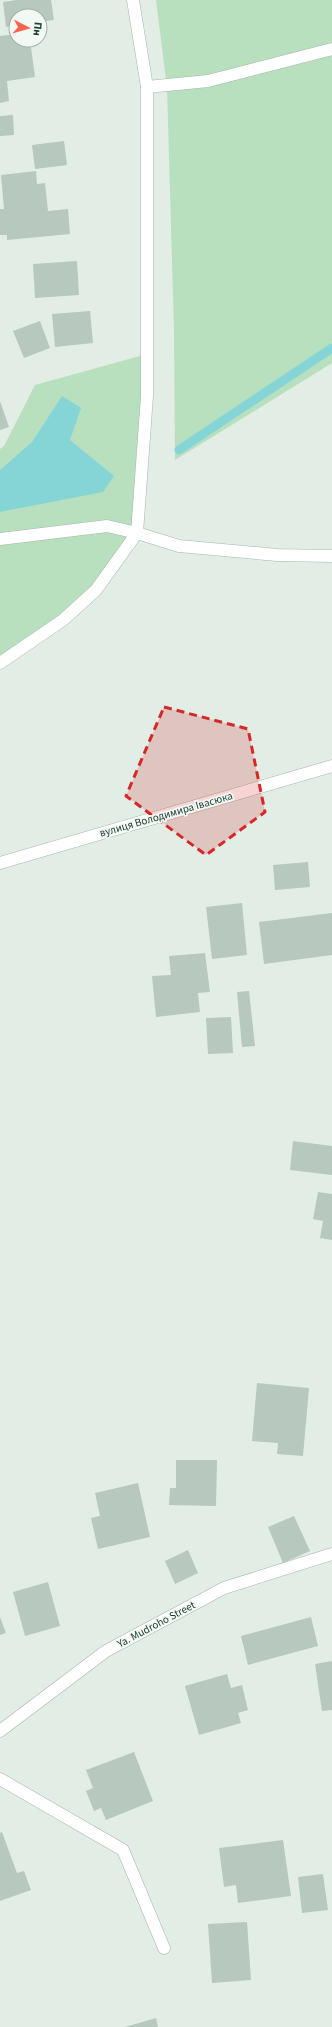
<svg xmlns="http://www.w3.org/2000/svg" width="332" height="2027" viewBox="0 0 332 2027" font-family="'Source Sans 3',sans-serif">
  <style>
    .green { fill: #b9e0be }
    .water { fill: #85d5d6 }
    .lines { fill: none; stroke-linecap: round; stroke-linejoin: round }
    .stream { stroke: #85d5d6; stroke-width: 9 }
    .building { fill: #b7c8bf }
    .service-casing { stroke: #a4b5ad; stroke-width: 13 }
    .minor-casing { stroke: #a4b5ad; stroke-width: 13 }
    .service { stroke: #fff; stroke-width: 12 }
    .minor { stroke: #fff; stroke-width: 12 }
    .marked { fill: #d62828; fill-opacity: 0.2; stroke: #d62828; stroke-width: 3; stroke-dasharray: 8 5; stroke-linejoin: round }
    .labels { text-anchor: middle; stroke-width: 3.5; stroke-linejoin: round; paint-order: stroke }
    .street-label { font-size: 11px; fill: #203f33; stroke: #f2f9f5 }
  </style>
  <rect width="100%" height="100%" fill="#e2ede6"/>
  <path class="green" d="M156,0H332V363L175,460L174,332L167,88Z
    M147,354L137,533L96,590L0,663V449L4,446L35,385Z"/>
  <path class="water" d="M62,396L81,408L70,440L114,476L103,492L0,512V470L32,442Z"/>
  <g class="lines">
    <path class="stream" d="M179,450L332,348"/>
  </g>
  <path class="building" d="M17,0H51L54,20L40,22V16H16V26L6,27L3,2Z
    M16,34V40H30L35,77L7,81L9,101L0,103V36Z
    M13,115L14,135L0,136V116Z
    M64,141L67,165L35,169L32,145Z
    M36,171L37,184L45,183L48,211L68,209L70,234L7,240V235H0V209H4L1,175Z
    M77,261L79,295L35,298L33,264Z
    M90,311L93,343L55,347L52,314Z
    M40,321L50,348L24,358L13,331Z
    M0,401L9,427L0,430Z
    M308,862L310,887L275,890L273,865Z
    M242,903L247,955L212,959L206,907Z
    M332,913V955L264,964L259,922Z
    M205,953L210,992L198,993L200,1012L156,1017L152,976L171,975L169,956Z
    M249,991L255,1046L242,1047L237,992Z
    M231,1017L233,1053L208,1054L206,1018Z
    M293,1141L332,1146V1175L290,1170Z
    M318,1192L332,1194V1240L320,1238L323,1221L313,1219Z
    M257,1383L309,1388L303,1456L277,1454L278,1443L252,1441Z
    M176,1460H217L216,1506L169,1505L170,1488H176Z
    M138,1483L150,1537L98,1549L91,1518L100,1516L95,1493Z
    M294,1516L310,1551L283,1563L268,1527Z
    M188,1550L198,1573L175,1584L165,1561Z
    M48,1582L60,1626L25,1636L13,1592Z
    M0,1617L6,1633L0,1635Z
    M311,1617L318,1646L248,1665L241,1636Z
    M332,1661V1710L322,1711L315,1664Z
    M227,1674L231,1688L242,1685L248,1710L238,1713L241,1723L199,1735L185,1686Z
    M134,1752L153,1801L106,1820L101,1808L94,1811L86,1791L93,1788L86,1770Z
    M2,1832L17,1873L24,1871L31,1890L0,1901V1833Z
    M283,1840L291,1896L238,1903L236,1885L224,1887L219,1848Z
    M323,1874L328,1910L302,1913L298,1877Z
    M247,1922L251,1980L212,1983L208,1924Z
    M156,2018L158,2027H125Z"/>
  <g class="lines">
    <g class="service-casing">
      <path id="service" d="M147,87L208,81L332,49
        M0,539L107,526L137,533
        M0,1779L123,1850L164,1948"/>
    </g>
    <g class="minor-casing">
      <path id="minor" d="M137,533L179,546L277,555L332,556
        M0,663L63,620L96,590L137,533L147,396V87L133,0
        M0,863L332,766
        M0,1731L106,1651L224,1588L332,1554"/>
    </g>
    <use href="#service" class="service"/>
    <use href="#minor" class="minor"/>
  </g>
  <path class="marked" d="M164,707L248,729L265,812L206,855L126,796Z"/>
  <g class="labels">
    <g class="street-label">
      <text transform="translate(166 814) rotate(-16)" y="4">вулиця Володимира Івасюка</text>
      <text transform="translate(156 1624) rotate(-28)" y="4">Ya. Mudroho Street</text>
    </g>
  </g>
  <g transform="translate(28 28) rotate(96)"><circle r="19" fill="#f2f9f5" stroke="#9eafa7"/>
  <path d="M0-3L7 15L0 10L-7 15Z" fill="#fc6450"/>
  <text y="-6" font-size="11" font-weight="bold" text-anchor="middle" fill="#203f33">Пн</text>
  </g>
</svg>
